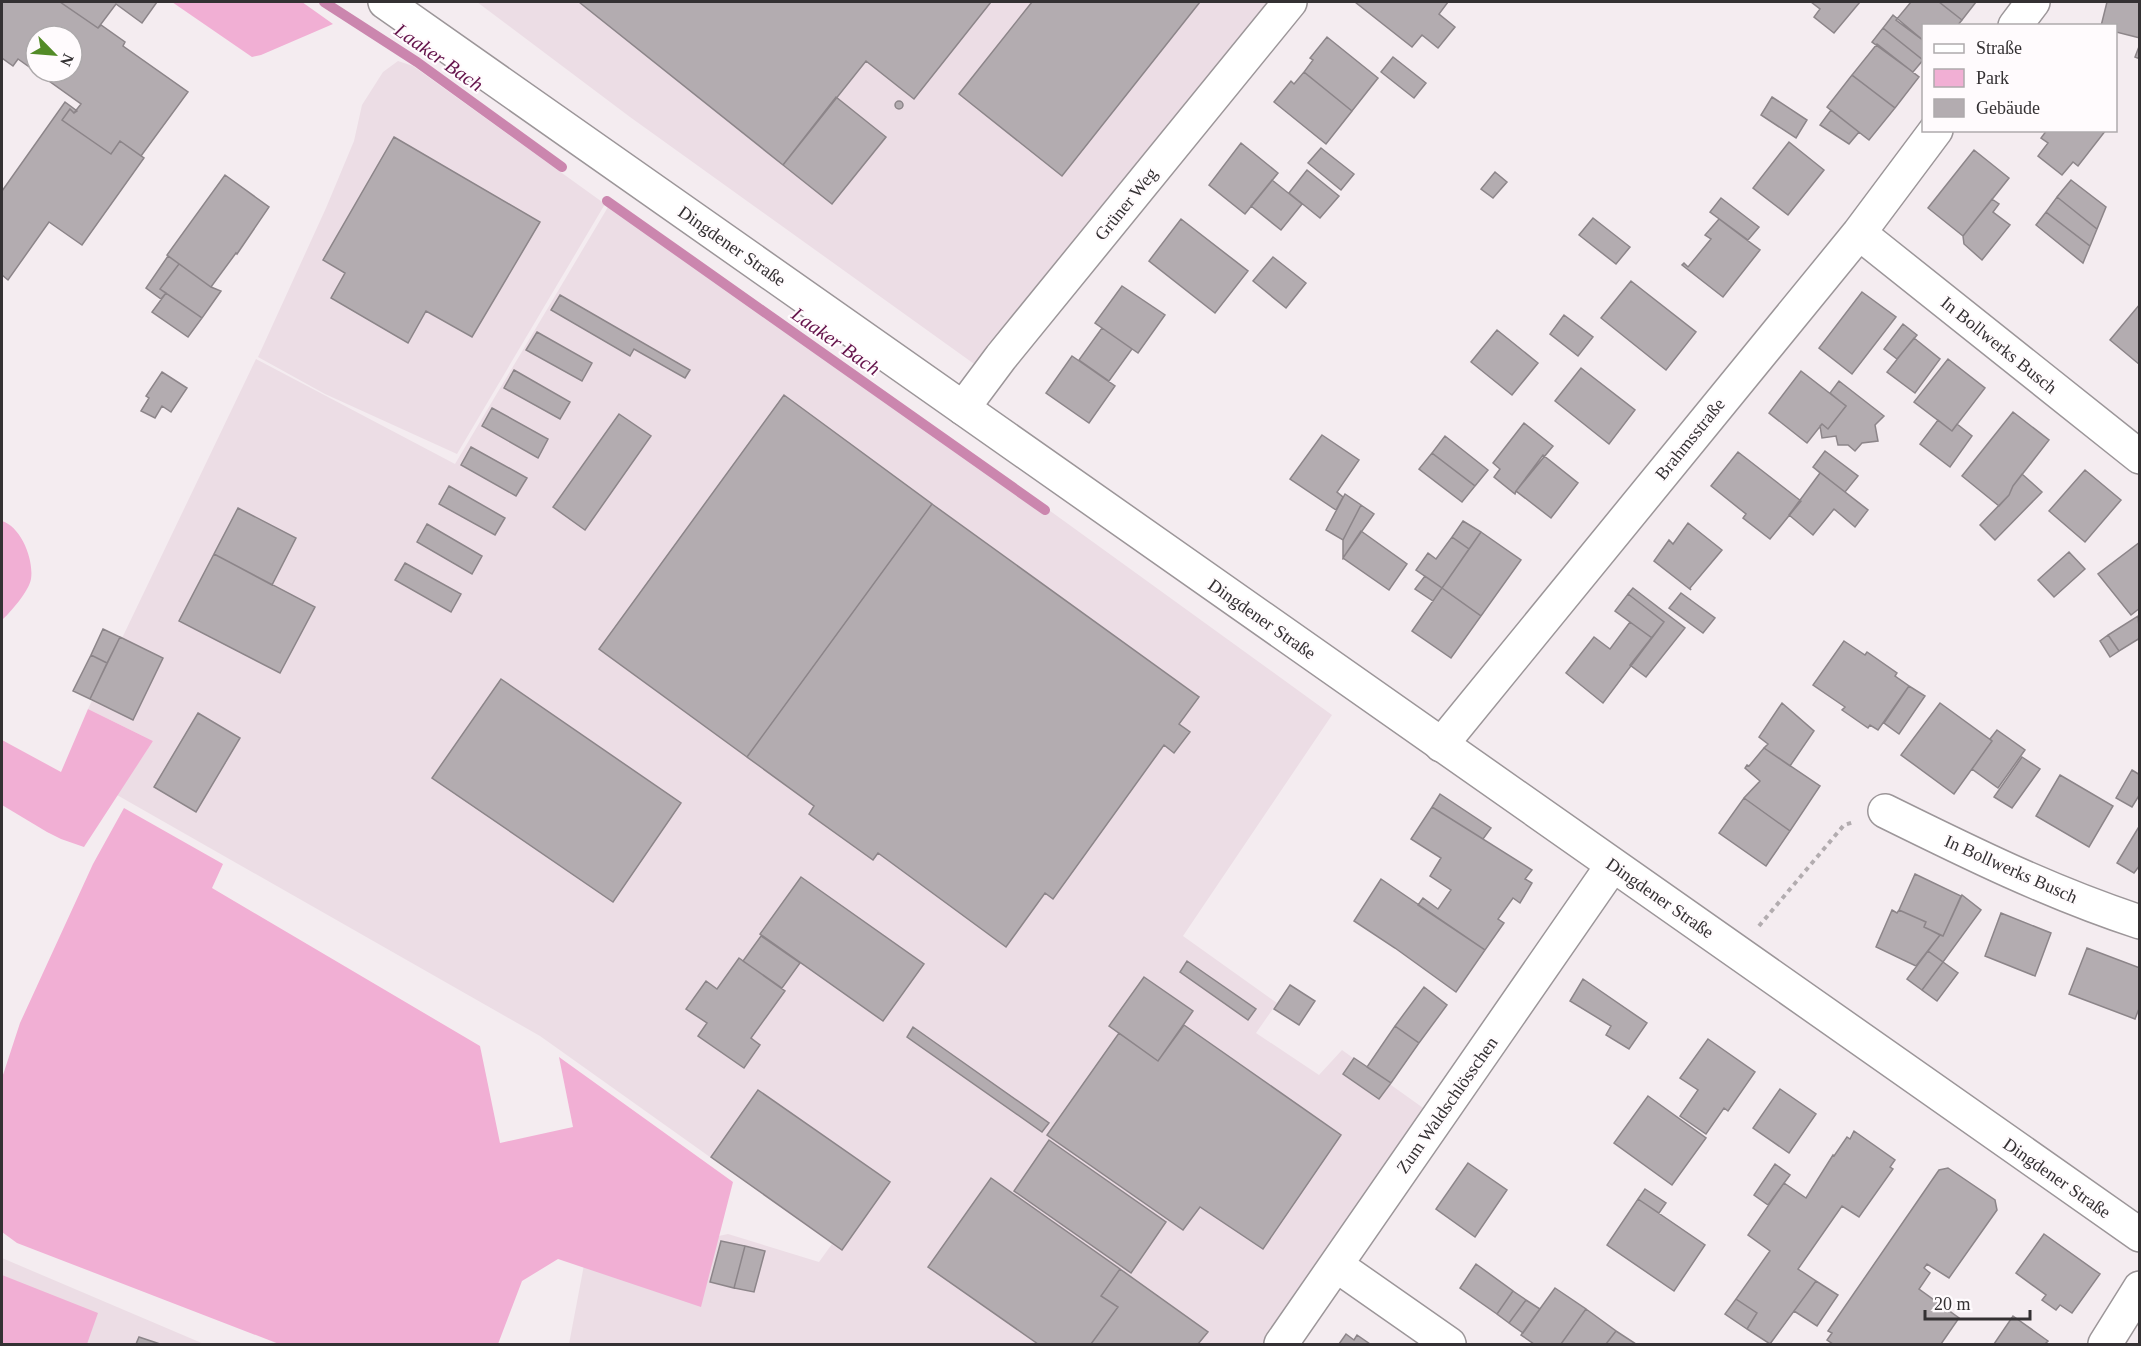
<svg xmlns="http://www.w3.org/2000/svg" width="2141" height="1346" viewBox="0 0 2141 1346" font-family="'Times New Roman',serif">
  <style>
    .built { fill: #ecdde5 }
    .green { fill: #f1afd4 }
    .lines { fill: none; stroke-linecap: round; stroke-linejoin: round }
    .stream { stroke: #cb86ae; stroke-width: 10 }
    .building { fill: #b3acb0; stroke: #8c8589; stroke-width: 1.5; fill-rule: evenodd }
    .minor-casing { stroke: #9c9699; stroke-width: 36 }
    .major-casing { stroke: #9c9699; stroke-width: 36 }
    .path { stroke: #b2acaf; stroke-width: 4; stroke-dasharray: 4.5 4.5; stroke-linecap: butt }
    .minor { stroke: #fff; stroke-width: 33 }
    .major { stroke: #fff; stroke-width: 33 }
    .labels { text-anchor: middle; stroke-width: 4.5; stroke-linejoin: round; paint-order: stroke }
    .street-label { font-size: 18px; fill: #343133; stroke: #fffbfd }
    .water-label { font-size: 20px; font-style: italic; fill: #65134b; stroke: #fffbfd }
  </style>
  <rect width="100%" height="100%" fill="#f4ecf0"/>
  <path class="built" d="M477,2H1268L977,366L630,117Z
    M398,61L413,66L605,204L457,454L325,394L258,357L326,208L354,141L362,105L383,72Z
    M608,207L930,424L1332,715L1183,936L1277,1003L1256,1033L1319,1075L1342,1050L1433,1115L1269,1344H569L584,1265L728,1234L819,1262L832,1244L540,1036L117,795L153,741L88,709L256,359L455,464Z
    M2,1258L204,1344H2Z"/>
  <path class="green" d="M172,2H302L333,24L261,55L252,57Z
    M2,521C21,527 34,559 31,579C29,591 10,613 2,620Z
    M88,709L153,741L84,847L61,839L47,832L2,805V740L61,772Z
    M124,808L223,864L212,888L480,1046L500,1143L573,1127L559,1057L733,1182L701,1307L558,1259L522,1281L498,1344H279L17,1243L2,1232V1078L20,1023L93,864Z
    M2,1275L98,1313L87,1344H2Z"/>
  <g class="lines">
    <path class="stream" d="M324,2L417,62L562,167
      M607,201L1045,510"/>
  </g>
  <path class="building" d="M2,2H60L98,28L101,25L125,42L123,46L188,92L141,156L120,141L111,154L62,120L70,109L74,113L81,104L18,59L13,66L2,58ZM36,36H72V72H36Z
    M60,2H157L142,23L116,4L98,28Z
    M579,2H991L914,99L866,61L783,165Z
    M1032,2H1200L1062,176L959,94Z
    M1355,2H1448L1439,14L1455,27L1438,48L1422,35L1412,47Z
    M1811,2H1860L1834,33L1814,17L1820,9Z
    M1911,2H1939L1962,20L1957,26H1924V41L1896,20Z
    M1939,2H1976L1962,20Z
    M2107,2H2140V38L2116,32V26H2101Z
    M1893,15L1924,41L1923,60L1883,28Z
    M1883,28L1923,60L1913,72L1872,42Z
    M1327,37L1378,78L1352,111L1304,72L1313,60L1310,58Z
    M1877,44L1919,77L1895,108L1852,75Z
    M2140,44V59L2135,57Z
    M1393,57L1426,83L1414,98L1381,72Z
    M1304,72L1352,111L1326,144L1274,102L1291,81L1294,84Z
    M1852,75L1895,108L1869,140L1827,107Z
    M836,97L886,137L832,204L783,165Z
    M1772,97L1807,120L1796,138L1761,115Z
    M895 105a4 4 0 1 1 8 0a4 4 0 1 1-8 0Z
    M65,102L77,111L74,113L70,109L62,120L111,154L120,141L144,158L82,245L49,222L8,280L2,275V191Z
    M1831,110L1859,132L1849,144L1820,125Z
    M2047,130H2106L2078,166L2073,162L2062,175L2038,156L2048,143L2041,138Z
    M394,137L540,222L472,337L426,311L408,343L331,298L345,273L323,260Z
    M1789,142L1824,170L1788,215L1753,188Z
    M1241,143L1278,173L1245,214L1209,185Z
    M1321,148L1354,174L1341,190L1308,163Z
    M1974,150L2009,178L1963,236L1928,208Z
    M1307,170L1339,196L1320,218L1289,193Z
    M1495,172L1507,182L1493,198L1481,189Z
    M225,175L269,207L237,254L236,253L211,287L167,255Z
    M1272,180L1302,204L1281,230L1251,206Z
    M2071,180L2106,207L2097,229L2057,197Z
    M2057,197L2097,229L2090,246L2046,212Z
    M1721,198L1759,227L1748,240L1710,212Z
    M1992,199L1999,204L1993,212L2010,225L1982,260L1964,244L1963,236Z
    M2046,212L2090,246L2083,263L2036,225Z
    M1593,218L1630,247L1616,264L1579,235Z
    M1181,219L1248,271L1215,313L1149,261Z
    M1719,219L1760,250L1723,297L1682,265L1684,263L1688,267L1711,239L1705,235Z
    M168,256L179,264L160,289L166,293L161,299L146,288Z
    M1273,257L1306,283L1286,308L1253,281Z
    M179,264L211,287L221,291L202,318L160,289Z
    M1631,281L1696,332L1666,370L1601,318Z
    M1122,286L1165,315L1138,353L1095,323Z
    M1862,292L1896,317L1852,374L1819,348Z
    M166,293L202,318L188,337L152,312Z
    M560,295L690,370L685,378L634,349L630,356L551,310Z
    M2140,304V365L2110,340Z
    M1564,315L1593,337L1578,356L1550,334Z
    M1903,324L1917,335L1897,359L1884,349Z
    M1102,328L1132,349L1109,381L1079,360Z
    M1497,330L1538,363L1512,395L1471,362Z
    M537,332L592,363L582,381L526,350Z
    M1914,338L1940,359L1915,393L1887,372Z
    M1072,356L1115,386L1089,423L1046,393Z
    M1948,359L1985,388L1952,431L1914,402Z
    M1581,368L1635,410L1609,444L1555,401Z
    M514,370L570,402L560,419L504,388Z
    M1801,371L1846,406L1828,429L1822,424L1807,443L1769,413Z
    M162,372L187,388L171,412L162,406L155,418L141,411L149,398L146,396Z
    M1839,381L1884,416L1875,425L1878,441L1862,443L1855,451L1848,445H1838L1836,436L1822,438L1820,426L1822,424L1828,429L1846,406L1830,393Z
    M784,395L932,504L747,757L599,649Z
    M492,408L548,439L538,458L482,426Z
    M2013,412L2049,440L2013,486L2009,495L1999,506L1962,476Z
    M619,414L651,436L585,530L553,507Z
    M1938,420L1952,431L1957,424L1972,436L1950,467L1920,444Z
    M1524,423L1553,446L1516,491L1515,494L1494,477L1500,469L1493,463Z
    M1322,435L1359,460L1337,492L1343,497L1336,510L1290,479Z
    M1445,436L1488,470L1475,486L1432,453Z
    M471,447L527,478L516,496L461,465Z
    M1825,451L1858,476L1845,492L1813,467Z
    M1738,452L1801,501L1770,539L1743,518L1746,514L1711,486Z
    M1432,453L1475,486L1462,502L1419,469Z
    M1543,455L1578,483L1551,518L1516,491Z
    M1813,467L1868,510L1855,527L1834,509L1813,535L1789,515L1820,473Z
    M2085,470L2121,500L2085,542L2049,511Z
    M2022,474L2042,492L1995,540L1980,525L2009,495L2013,486Z
    M449,486L505,518L495,535L439,504Z
    M1345,494L1361,505L1343,540L1326,530Z
    M932,504L1199,697L1179,724L1190,732L1174,753L1164,745L1053,899L1045,893L1006,947L878,853L873,860L809,814L814,806L747,757Z
    M1361,505L1374,514L1343,558V540Z
    M238,508L296,538L272,585L214,554Z
    M1463,521L1481,532L1469,549L1452,537Z
    M1688,523L1722,550L1690,588L1691,590L1654,561L1669,540L1673,544Z
    M427,524L482,556L472,574L417,542Z
    M1361,531L1407,564L1389,590L1343,558Z
    M1481,532L1521,560L1481,616L1442,588Z
    M1452,537L1469,549L1442,588L1416,570L1428,553L1436,559Z
    M2140,542V608L2131,615L2098,574Z
    M2069,552L2085,569L2054,597L2038,580Z
    M214,554L315,607L280,673L179,621Z
    M405,563L461,594L451,612L395,580Z
    M1425,576L1442,588L1433,601L1415,589Z
    M1442,588L1481,616L1451,658L1412,631Z
    M1633,588L1685,628L1646,677L1630,665L1664,622L1628,594Z
    M1681,593L1715,618L1703,633L1669,608Z
    M1628,594L1664,622L1652,638L1615,611Z
    M2138,616L2140,638L2119,651L2108,635Z
    M1630,622L1652,638L1603,703L1566,673L1594,637L1610,649Z
    M103,629L120,637L107,663L91,655Z
    M2108,635L2119,651L2110,657L2100,641Z
    M120,637L163,658L133,720L90,699Z
    M1844,641L1865,655L1867,652L1897,673L1895,676L1909,686L1878,730L1870,725L1868,728L1842,710L1845,707L1813,685Z
    M91,655L107,663L90,699L73,691Z
    M501,679L681,803L613,902L432,778Z
    M1909,686L1925,696L1899,734L1884,723Z
    M1782,703L1814,731L1790,766L1764,748L1768,744L1759,737Z
    M1940,703L1992,741L1954,794L1901,755Z
    M198,713L240,738L196,812L154,787Z
    M1997,730L2025,750L1998,788L1972,769L1992,741L1990,739Z
    M1764,748L1820,786L1790,831L1744,798L1760,781L1745,768L1747,765L1749,766Z
    M2022,757L2040,769L2012,808L1994,797Z
    M2132,770L2140,775V794L2132,807L2116,798Z
    M2060,775L2113,806L2089,847L2036,816Z
    M1440,794L1491,828L1483,839L1432,807Z
    M1744,798L1790,831L1766,866L1719,833Z
    M1432,807L1532,870L1525,879L1532,883L1520,903L1513,898L1498,919L1504,923L1485,950L1418,905L1423,898L1438,909L1451,890L1430,876L1441,858L1411,839Z
    M2140,825V865L2134,873L2117,863Z
    M1915,874L1961,896L1943,936L1924,927L1926,922L1899,910Z
    M801,877L924,964L883,1021L760,934Z
    M1381,879L1485,950L1456,992L1395,948L1354,921Z
    M1962,895L1981,910L1943,962L1928,951L1940,935L1943,936Z
    M1892,910L1897,913L1899,910L1926,922L1924,927L1940,935L1916,966L1876,947Z
    M2001,913L2051,933L2035,976L1985,956Z
    M761,936L800,963L782,988L743,961Z
    M2087,948L2140,968V1006L2135,1019L2069,994Z
    M1928,951L1943,962L1922,990L1907,979Z
    M739,958L785,991L751,1038L760,1045L744,1068L698,1036L707,1023L686,1009L706,981L717,989Z
    M1187,961L1256,1009L1248,1020L1180,972Z
    M1943,962L1958,973L1937,1001L1922,990Z
    M1144,977L1193,1011L1158,1061L1109,1026Z
    M1583,979L1647,1023L1629,1049L1606,1035L1611,1026L1570,1001Z
    M1290,985L1315,1001L1299,1025L1274,1009Z
    M1424,987L1447,1005L1419,1043L1395,1026Z
    M1184,1025L1341,1135L1263,1249L1200,1207L1183,1230L1047,1135L1119,1033L1158,1061Z
    M1395,1026L1419,1043L1391,1083L1367,1067Z
    M913,1027L1049,1123L1042,1132L907,1037Z
    M1708,1039L1755,1072L1728,1111L1724,1108L1706,1134L1680,1116L1698,1090L1680,1078Z
    M1354,1058L1391,1083L1379,1099L1343,1074Z
    M1780,1089L1816,1114L1789,1153L1753,1128Z
    M758,1090L890,1182L842,1250L711,1157Z
    M1648,1096L1706,1138L1672,1185L1614,1143Z
    M1854,1131L1895,1160L1890,1167L1893,1169L1859,1217L1842,1206L1798,1269L1816,1281L1770,1344L1747,1329L1757,1313L1736,1299L1770,1251L1748,1235L1784,1183L1806,1198L1833,1155L1834,1156L1847,1137L1850,1139Z
    M1049,1140L1166,1222L1131,1273L1014,1191Z
    M1468,1163L1507,1190L1475,1237L1436,1209Z
    M1775,1164L1790,1175L1768,1205L1754,1195Z
    M1948,1168L1995,1200L1997,1210L1949,1278L1927,1264L1924,1268L1930,1273L1919,1289L1959,1318L1941,1344H1833L1827,1340L1832,1333L1828,1331L1939,1170Z
    M991,1178L1120,1269L1101,1296L1118,1307L1091,1344H1038L928,1267Z
    M1645,1189L1666,1203L1659,1213L1638,1199Z
    M1638,1199L1705,1245L1674,1291L1607,1245Z
    M2044,1234L2100,1274L2072,1313L2060,1305L2056,1310L2042,1300L2046,1295L2016,1273Z
    M721,1241L745,1246L734,1288L710,1282Z
    M745,1246L765,1251L754,1292L734,1288Z
    M1476,1264L1513,1291L1497,1314L1460,1288Z
    M1120,1269L1208,1332L1198,1344H1091L1118,1307L1101,1296Z
    M1816,1281L1838,1295L1817,1326L1794,1311Z
    M1555,1288L1586,1309L1561,1344H1534L1521,1335Z
    M1513,1291L1526,1300L1509,1323L1497,1314Z
    M1736,1299L1757,1313L1747,1329L1725,1314Z
    M1526,1300L1540,1309L1523,1333L1509,1323Z
    M1586,1309L1616,1331L1606,1344H1561Z
    M2013,1316L2048,1341L2045,1344H1994Z
    M1616,1331L1636,1344H1606Z
    M1346,1334L1354,1340L1357,1335L1370,1344H1339Z
    M139,1337L160,1344H136Z"/>
  <g class="lines">
    <g class="minor-casing">
      <path id="minor" d="M2015,26L2033,2
        M1859,233L2140,457
        M963,408L1001,357L1290,2
        M1441,745L1859,233L1936,130
        M1885,811C1968,852 2051,893 2140,922
        M1336,1265L1449,1344
        M1281,1344L1612,866
        M2105,1344L2140,1288"/>
    </g>
    <g class="major-casing">
      <path id="major" d="M385,2L2140,1235"/>
    </g>
    <path class="path" d="M1759,926L1844,825L1854,822"/>
    <use href="#minor" class="minor"/>
    <use href="#major" class="major"/>
  </g>
  <g class="labels">
    <g class="street-label">
      <text transform="translate(1126 204) rotate(-51)" y="6">Grüner Weg</text>
      <text transform="translate(732 246) rotate(35)" y="6">Dingdener Straße</text>
      <text transform="translate(1999 345) rotate(39)" y="6">In Bollwerks Busch</text>
      <text transform="translate(1690 439) rotate(-51)" y="6">Brahmsstraße</text>
      <text transform="translate(1262 619) rotate(35)" y="6">Dingdener Straße</text>
      <text transform="translate(2011 869) rotate(24)" y="6">In Bollwerks Busch</text>
      <text transform="translate(1660 898) rotate(35)" y="6">Dingdener Straße</text>
      <text transform="translate(1447 1105) rotate(-55)" y="6">Zum Waldschlösschen</text>
      <text transform="translate(2057 1178) rotate(35)" y="6">Dingdener Straße</text>
    </g>
    <g class="water-label">
      <text transform="translate(439 57) rotate(35)" y="7">Laaker Bach</text>
      <text transform="translate(836 341) rotate(35)" y="7">Laaker Bach</text>
    </g>
  </g>
  <rect width="2141" height="1346" fill="none" stroke="#343133" stroke-width="6"/>
  <rect x="1922" y="24" width="195" height="108" fill="#fffbfd" stroke="#aeaaac" stroke-width="1.5"/>
  <rect x="1934" y="44" width="30" height="9" fill="#ffffff" stroke="#aeaaac" stroke-width="1.5"/>
  <text x="1976" y="54" font-size="18" fill="#343133">Straße</text>
  <rect x="1934" y="69" width="30" height="18" fill="#f1afd4" stroke="#aeaaac" stroke-width="1.5"/>
  <text x="1976" y="84" font-size="18" fill="#343133">Park</text>
  <rect x="1934" y="99" width="30" height="18" fill="#b3acb0" stroke="#aeaaac" stroke-width="1.5"/>
  <text x="1976" y="114" font-size="18" fill="#343133">Gebäude</text>
  <g transform="translate(54 54) rotate(115)"><circle r="28" fill="#fffbfd" stroke="#aeaaac" stroke-width="1.5"/>
  <path d="M0-4.5L10 22L0 15L-10 22Z" fill="#538b27"/>
  <text y="-9" font-size="16" font-weight="bold" text-anchor="middle" fill="#343133">N</text>
  </g>
  <path d="M1925 1310v9h105v-9" fill="none" stroke="#343133" stroke-width="3"/>
  <text x="1934" y="1310" font-size="18" fill="#343133" stroke="#fffbfd" stroke-width="4.5" paint-order="stroke">20 m</text>
</svg>
